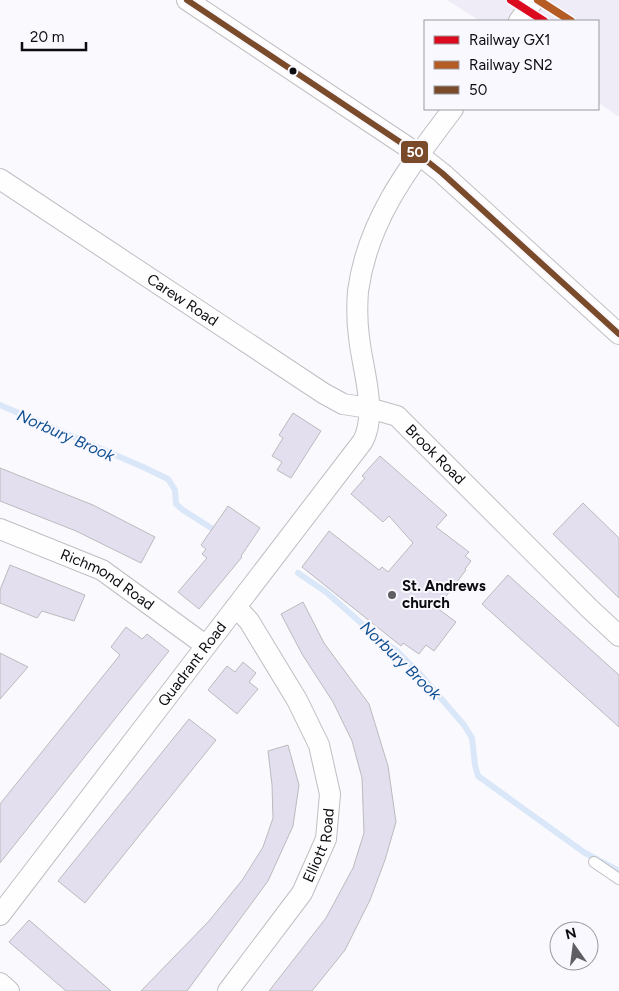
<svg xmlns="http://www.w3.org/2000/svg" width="619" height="991" viewBox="0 0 619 991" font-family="Figtree,sans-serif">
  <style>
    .built { fill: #efecf8 }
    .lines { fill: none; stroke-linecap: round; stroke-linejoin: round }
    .stream { stroke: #dae7f9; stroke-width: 6 }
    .building { fill: #e3dfee; stroke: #bbbabe }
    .service-casing { stroke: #bfbec2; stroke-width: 12 }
    .minor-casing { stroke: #bfbec2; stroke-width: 22 }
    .service { stroke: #fefeff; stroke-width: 10 }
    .minor { stroke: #fefeff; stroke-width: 20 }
    .bus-1-casing { stroke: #f9f8fe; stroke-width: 10 }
    .bus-1 { stroke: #7a4b2a; stroke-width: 6 }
    .rail-1-casing { stroke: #f9f8fe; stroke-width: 11 }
    .rail-2-casing { stroke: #f9f8fe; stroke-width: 11 }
    .rail-1 { stroke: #dc0a1e; stroke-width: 8 }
    .rail-2 { stroke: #b55b24; stroke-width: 8 }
    .bus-dot { fill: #0c0b0f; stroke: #f9f8fe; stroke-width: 2 }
    .poi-dot { fill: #5f5e62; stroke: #f9f8fe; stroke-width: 2 }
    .labels { text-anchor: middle; stroke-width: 4; stroke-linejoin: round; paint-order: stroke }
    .street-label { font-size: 15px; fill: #0c0b0f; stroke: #f9f8fe }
    .poi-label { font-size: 15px; font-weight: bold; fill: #0c0b0f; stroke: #f9f8fe; text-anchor: start }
    .water-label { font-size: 16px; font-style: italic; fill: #115093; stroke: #f9f8fe }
    .line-badge { stroke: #f9f8fe; stroke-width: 2 }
    .badge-label { font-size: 14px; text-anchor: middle; font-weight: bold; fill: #fff }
  </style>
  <rect width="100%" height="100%" fill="#faf9fd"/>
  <path class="built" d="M447,0H619V117L598,102V21H480Z"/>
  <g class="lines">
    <path class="stream" d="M0,405L143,467L168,479L175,490L176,504L183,510L219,533
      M298,573L326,592L377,637L397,651L420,674L464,725L472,738L475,765L478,776L585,853L619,871"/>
  </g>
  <path class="building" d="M293,413L321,431L291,478L277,470L282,462L272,456L283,438L279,435Z
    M380,456L447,515L436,527L469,552L465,556L471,561L465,569L466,570L437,608L456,622L434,651L426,645L419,654L403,643L401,646L302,567L329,531L379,570L382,567L388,572L413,543L389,516L383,522L351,494L365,478L362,476Z
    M0,468L93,505L155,537L141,563L76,531L0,501Z
    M583,503L619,538V598L553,534Z
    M228,506L260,528L241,556L242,557L199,609L178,592L207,558L202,554L206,549L201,545Z
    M10,565L85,595L74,621L42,611L37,618L0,603V590Z
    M508,575L619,675V727L482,604Z
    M303,602L324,643L369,704L388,766L396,822L385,860L370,900L345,950L312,991H269L326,918L353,868L364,833L362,778L352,741L333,702L302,654L281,614Z
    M126,627L142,639L147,634L169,651L0,863V804L120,655L111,647Z
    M0,653L28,667L0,699Z
    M243,662L256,673L249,682L258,689L237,714L208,690L227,666L235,672Z
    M189,719L216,740L85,903L58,881Z
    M288,745L299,785L293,826L268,881L187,991H141L209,921L243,879L263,847L273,818L272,785L268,751Z
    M29,920L111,991H66L9,942Z"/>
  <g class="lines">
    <g class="service-casing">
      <path id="service" d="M594,862L619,879"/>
    </g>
    <g class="minor-casing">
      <g id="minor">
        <path d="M187,0L418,154L442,173L619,334"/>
        <path d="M519,21L534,0"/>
        <path id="s1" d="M0,179L323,393L343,404L369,408L397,416L590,609L619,636"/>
        <path id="s2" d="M0,529L102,570L205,645"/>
        <path id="s3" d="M0,915L363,441C378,412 362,368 359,337C357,323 357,305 358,291C368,218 410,166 453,109"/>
        <path d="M0,983L9,991"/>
        <path id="s4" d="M228,991L302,893L326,839L330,794L319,745L297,700L249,621L236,607"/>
      </g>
    </g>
    <use href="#service" class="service"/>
    <use href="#minor" class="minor"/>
    <g class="bus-1-casing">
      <path id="bus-1" d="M187,0L418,154L442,173L619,334"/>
    </g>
    <use href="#bus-1" class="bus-1"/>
    <g class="rail-1-casing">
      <path id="rail-1" d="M511,0L544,21"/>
    </g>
    <g class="rail-2-casing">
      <path id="rail-2" d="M538,0L571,21"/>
    </g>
    <use href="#rail-1" class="rail-1"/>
    <use href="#rail-2" class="rail-2"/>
  </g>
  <circle class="bus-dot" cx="293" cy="71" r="4.5"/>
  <circle class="poi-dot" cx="392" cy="595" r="5"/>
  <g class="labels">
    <g class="street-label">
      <text dy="5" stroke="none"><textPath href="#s1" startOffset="219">Carew Road</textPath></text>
      <text dy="5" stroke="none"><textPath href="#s1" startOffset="520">Brook Road</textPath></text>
      <text dy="5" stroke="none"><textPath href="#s2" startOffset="119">Richmond Road</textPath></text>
      <text dy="5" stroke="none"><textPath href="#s3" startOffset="316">Quadrant Road</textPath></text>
      <text dy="5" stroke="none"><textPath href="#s4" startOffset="174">Elliott Road</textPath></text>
    </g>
    <g class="poi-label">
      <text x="402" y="591">St. Andrews<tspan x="402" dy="17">church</tspan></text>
    </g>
    <g class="water-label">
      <text transform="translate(66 435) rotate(24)" y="6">Norbury Brook</text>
      <text transform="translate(401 660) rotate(44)" y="6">Norbury Brook</text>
    </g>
  </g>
  <rect class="line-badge" x="400" y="140" width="29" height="24" rx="5" fill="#7a4b2a"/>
  <g class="badge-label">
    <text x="415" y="157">50</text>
  </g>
  <rect x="424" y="20" width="175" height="90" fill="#f9f8fe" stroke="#9a999e"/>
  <rect x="434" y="36" width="25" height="8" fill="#dc0a1e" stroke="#9a999e"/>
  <text x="469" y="45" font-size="15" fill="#0c0b0f">Railway GX1</text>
  <rect x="434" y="61" width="25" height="8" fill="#b55b24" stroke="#9a999e"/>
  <text x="469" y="70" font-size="15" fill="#0c0b0f">Railway SN2</text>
  <rect x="434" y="86" width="25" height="8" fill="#7a4b2a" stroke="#9a999e"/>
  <text x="469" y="95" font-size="15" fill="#0c0b0f">50</text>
  <g transform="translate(574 946) rotate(346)"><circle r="24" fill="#f9f8fe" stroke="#9a999e"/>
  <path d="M0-4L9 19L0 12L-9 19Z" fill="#5f5e62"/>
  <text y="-8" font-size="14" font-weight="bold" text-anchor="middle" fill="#0c0b0f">N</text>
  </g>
  <path d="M22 42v8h64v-8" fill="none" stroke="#0c0b0f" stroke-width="2.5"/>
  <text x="30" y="42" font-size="15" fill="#0c0b0f" stroke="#f9f8fe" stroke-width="4" paint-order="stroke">20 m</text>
</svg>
